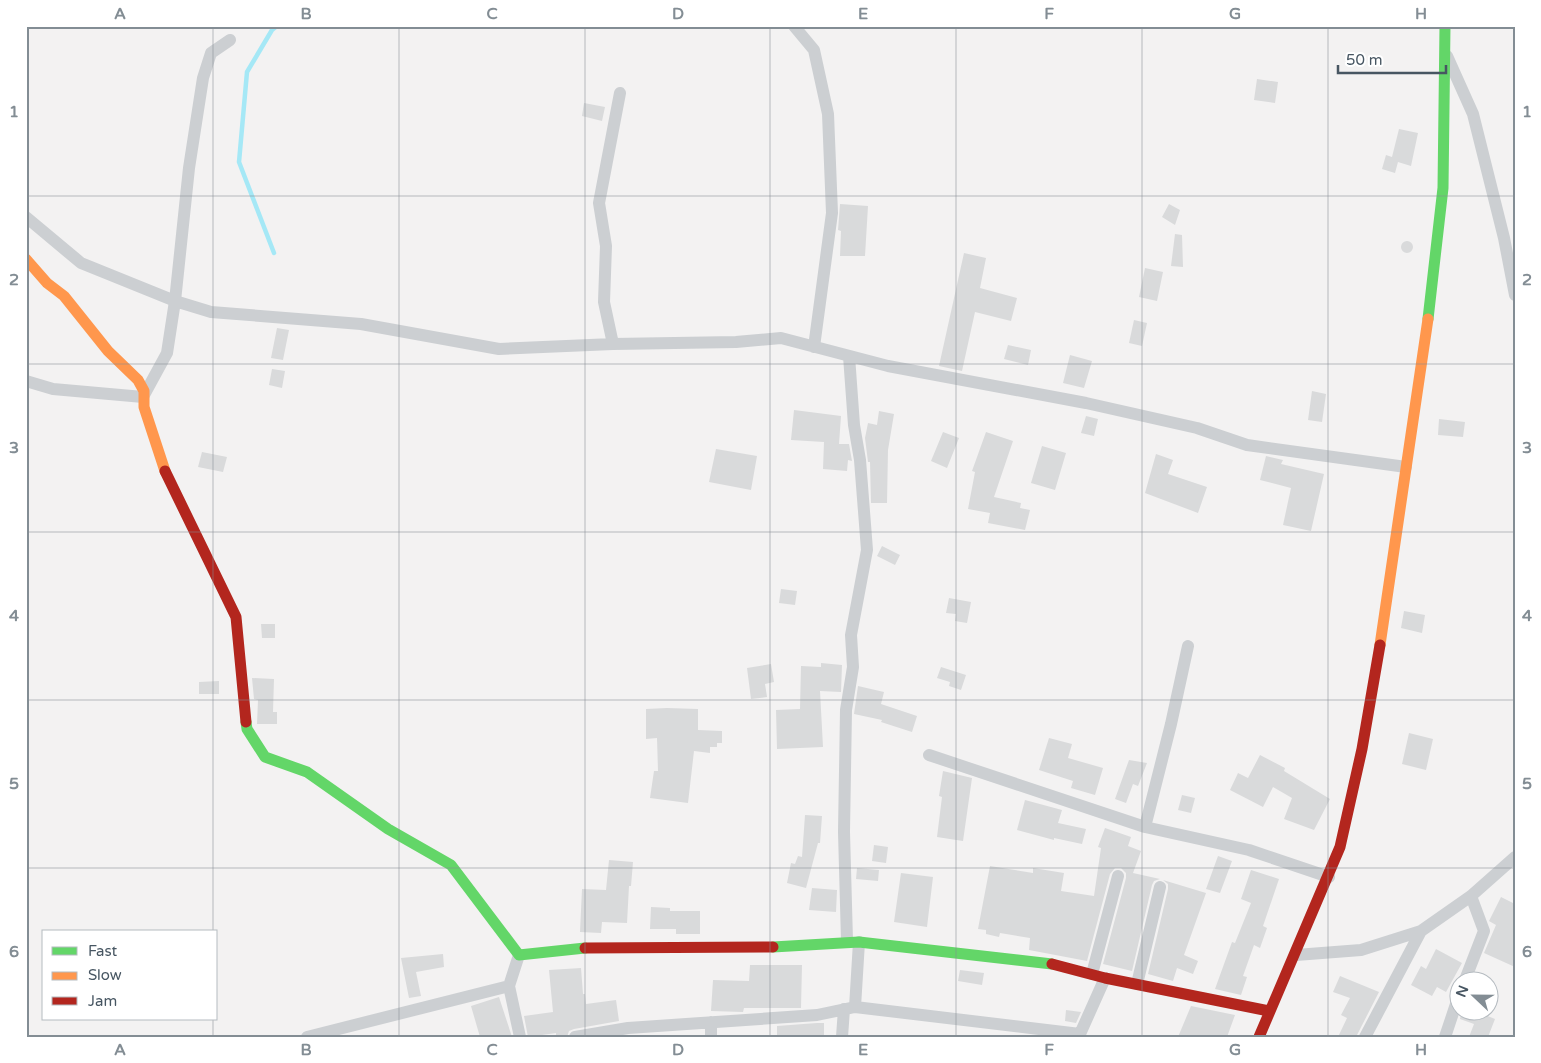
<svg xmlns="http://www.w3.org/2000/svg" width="1541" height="1063" viewBox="0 0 1541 1063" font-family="'Varela Round',sans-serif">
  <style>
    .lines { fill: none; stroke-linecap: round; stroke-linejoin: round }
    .stream { stroke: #a5e8f6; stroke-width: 4.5 }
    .building { fill: #d9dadb }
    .street { stroke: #cccfd2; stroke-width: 12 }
    .fast { stroke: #63d668; stroke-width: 11 }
    .slow { stroke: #ff974d; stroke-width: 11 }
    .jam { stroke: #b3261e; stroke-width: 11 }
    .grid { fill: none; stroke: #838d94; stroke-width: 1; stroke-opacity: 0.55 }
    .neatline { fill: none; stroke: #838d94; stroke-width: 2 }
    .grid-label { font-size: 16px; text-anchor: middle; font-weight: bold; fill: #838d94 }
  </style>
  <rect width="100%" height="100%" fill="#f3f2f2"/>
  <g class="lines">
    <path class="stream" d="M274,253L239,162L247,72L272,30L277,26"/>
  </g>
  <path class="building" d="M1257,79L1278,82L1275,103L1254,100Z
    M584,103L605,107L602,121L582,116Z
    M1399,129L1418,133L1411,166L1398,162L1395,173L1382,169L1386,155L1392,157Z
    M840,204L868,206L865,256H840L841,231L838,230Z
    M1169,204L1180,210L1175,225L1162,217Z
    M1175,234L1182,235L1183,267L1171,266Z
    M1401 247a6 6 0 1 1 12 0a6 6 0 1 1-12 0Z
    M964,253L986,258L980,288L1017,298L1011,321L975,312L962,371L939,366Z
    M1145,268L1163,272L1157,301L1139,297Z
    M1134,320L1147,323L1142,346L1129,343Z
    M277,328L289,330L283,360L271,358Z
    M1008,345L1031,350L1028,365L1004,359Z
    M1070,355L1092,361L1084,388L1063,383Z
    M272,369L285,371L282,388L269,385Z
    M1312,391L1326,394L1322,422L1308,420Z
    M794,410L841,416L839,444H849L852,461L848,460L847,471L823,469L824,442L791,440Z
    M879,411L894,414L888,450L887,503H871L870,462H868L865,438L868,423L877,425Z
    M1086,416L1098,419L1094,436L1081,433Z
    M1439,419L1465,422L1463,437L1438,435Z
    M943,432L959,438L947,468L931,461Z
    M986,432L1013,441L994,497L1021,503L1020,508L1030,510L1025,530L988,523L990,513L968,509L975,472L972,471Z
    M1042,446L1066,453L1055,490L1031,483Z
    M716,449L757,456L751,490L709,482Z
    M202,452L227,457L223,472L198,467Z
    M1156,454L1173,460L1168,474L1207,487L1198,513L1145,493Z
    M1266,456L1283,460L1281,464L1324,474L1311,531L1283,525L1291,488L1260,480Z
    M882,546L900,555L895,565L877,556Z
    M781,589L797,591L795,605L779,603Z
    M949,598L971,602L967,623L955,621L956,614L946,613Z
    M1404,611L1425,615L1422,633L1401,628Z
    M261,624H275V638H262Z
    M821,663L842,665L841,692L820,691L823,747L777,749L776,710L800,709L801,666L821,667Z
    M771,664L774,682L765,684L767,697L751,699L747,668Z
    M941,667L966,675L961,690L949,686L950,682L937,678Z
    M252,678L274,679L273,712H277V724H257L258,700L254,699Z
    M219,681V694H199V682Z
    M858,686L884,692L881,704L917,716L912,732L881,722L882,720L854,714Z
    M667,708L698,709V730L722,731V743H717V747H710V753L694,751L688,803L650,798L654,771H658L657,738L646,739V709Z
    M1409,733L1433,739L1426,770L1402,764Z
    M1049,738L1072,744L1068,758L1103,768L1095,795L1071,788L1073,781L1039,770Z
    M1260,755L1285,768L1284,771L1330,799L1314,830L1284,819L1292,798L1273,787L1263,807L1230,790L1238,773L1248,778Z
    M1129,760L1147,763L1138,786L1133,784L1126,803L1115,799Z
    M943,771L972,778L963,841L937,837L942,797L939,796Z
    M1182,795L1195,798L1191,813L1178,810Z
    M1025,800L1062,810L1058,823L1086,829L1082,844L1054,838V840L1017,830Z
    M805,815L822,816L820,843H818L806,888L787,883L791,863L795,864L798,856L802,857Z
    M1105,828L1131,837L1128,846L1141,851L1133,873L1160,879L1154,881L1152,885L1132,971L1103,964L1126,878V873L1121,868H1115L1110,874L1087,961L1029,950L1030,938L1000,933L999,937L986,934V930L978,929L990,866L1033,873V868L1064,873L1061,891L1094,896L1101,848L1098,847Z
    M874,845L888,847L886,863L872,861Z
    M1218,856L1232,861L1220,893L1206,889Z
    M609,860L633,862L631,886H629L627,923L602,922L601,933L580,932L582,889L606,890Z
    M857,868L879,870L878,881L856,879Z
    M1251,870L1279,879L1263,926L1267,928L1260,948L1254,945L1243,976L1247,977L1241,995L1215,989L1232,942L1235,943L1251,903L1241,899Z
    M901,873L933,877L927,927L894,922Z
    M1163,880L1206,893L1184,955L1198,961L1193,974L1177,968L1173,981L1148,974L1168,889V884Z
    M812,888L837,890L836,912L809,910Z
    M1501,897L1515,904V967L1484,953L1496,925L1489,921Z
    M651,907L670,908V911H700V934H676V929H650Z
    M1436,949L1462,963L1446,992L1437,987L1432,996L1411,985L1421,966L1426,969Z
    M443,954L444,967L416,972L421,996L409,998L401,958Z
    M750,965H802L801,1008H744L743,1012L711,1011L713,980L749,981Z
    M581,968L583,994H585L586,1004L616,1000L619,1021L574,1029L569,1031L567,1037H556V1033L528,1037L524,1016L553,1012L549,970Z
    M960,970L984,973L982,985L958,981Z
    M1340,976L1379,992L1356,1037H1338L1347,1018L1341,1015L1350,998L1333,992Z
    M499,997L512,1037H480L471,1006Z
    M1191,1006L1235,1015L1227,1037H1178Z
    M1066,1010L1081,1012L1076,1023L1065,1021Z
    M1462,1010H1473L1495,1019L1488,1037H1469L1474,1024L1460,1019Z
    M817,1023H824V1037H777V1026Z"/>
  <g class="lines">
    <path class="street" d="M794,26L814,50L828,114L832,213L814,347
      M1447,56L1473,114L1504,238L1515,295
      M620,93L599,203L606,246L604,302L613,344L736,342L781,338L888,366L1086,403L1197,428L1247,445L1406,467
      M26,217L81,263L175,301L211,312L361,324L499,349L613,344
      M26,381L53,389L143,397L167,353L175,301L189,168L203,78L211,53L230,40
      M929,755L1145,827L1249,850L1329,877
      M1145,827L1171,724L1188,646
      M847,941L844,832L846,710L853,667L851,635L867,550L860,460L854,425L849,356
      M519,955L509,986L520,1037
      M1296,955L1361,950L1421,931L1471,896L1515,857
      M1092,974L1118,876
      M1465,980L1484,931L1471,896
      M1137,984L1160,887
      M855,1007L859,942
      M307,1037L509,986
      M575,1037L628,1028L817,1015L855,1007L1080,1034L1105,978
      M711,1037V1022
      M842,1037L844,1009
      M1365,1037L1421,931
      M1445,1037L1458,998"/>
    <path class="fast" d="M1428,319L1443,188L1445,26
      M246,722L247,729L265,757L307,772L388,829L451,865L519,955L585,948
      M773,947L859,942L1052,964"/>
    <path class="slow" d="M26,259L47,283L64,296L108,351L138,380L144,391V407L165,471
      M1380,645L1428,319"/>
    <path class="jam" d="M165,471L236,617L246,722
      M585,948L773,947
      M1052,964L1105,978L1269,1011
      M1259,1037L1340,847L1362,749L1380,645"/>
  </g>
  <path class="grid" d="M213,26V932M399,26V1037M585,26V1037M770,26V1037M956,26V1037M1142,26V1037M1328,26V1037M26,196H1515M26,364H1515M26,532H1515M26,700H1515M26,868H1515M213,1019V1037"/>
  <rect width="1541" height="1063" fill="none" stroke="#ffffff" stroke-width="55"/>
  <rect x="42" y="930" width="175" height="90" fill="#ffffff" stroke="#b5bbc0"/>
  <rect x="52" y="947" width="25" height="8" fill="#63d668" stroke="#b5bbc0"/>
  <text x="88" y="956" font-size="15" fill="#475662">Fast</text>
  <rect x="52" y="972" width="25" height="8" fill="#ff974d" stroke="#b5bbc0"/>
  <text x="88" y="980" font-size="15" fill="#475662">Slow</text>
  <rect x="52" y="997" width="25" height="8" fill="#b3261e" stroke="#b5bbc0"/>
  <text x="88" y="1006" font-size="15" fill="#475662">Jam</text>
  <g transform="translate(1474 996) rotate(292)"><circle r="24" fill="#ffffff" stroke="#b5bbc0"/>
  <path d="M0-4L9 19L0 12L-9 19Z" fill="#838d94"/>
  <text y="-8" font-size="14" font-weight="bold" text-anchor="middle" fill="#475662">N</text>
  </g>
  <path d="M1338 65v8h108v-8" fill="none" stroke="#475662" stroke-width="2.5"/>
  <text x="1346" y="65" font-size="15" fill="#475662" stroke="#ffffff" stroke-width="4" paint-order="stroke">50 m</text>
  <rect x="28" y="28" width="1486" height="1008" class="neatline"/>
  <g class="grid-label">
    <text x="120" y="19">A</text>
    <text x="306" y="19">B</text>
    <text x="492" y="19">C</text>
    <text x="678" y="19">D</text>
    <text x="863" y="19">E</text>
    <text x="1049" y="19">F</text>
    <text x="1235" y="19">G</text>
    <text x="1421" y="19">H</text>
    <text x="14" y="117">1</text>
    <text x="1527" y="117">1</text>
    <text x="14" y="285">2</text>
    <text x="1527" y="285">2</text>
    <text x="14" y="453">3</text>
    <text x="1527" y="453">3</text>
    <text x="14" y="621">4</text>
    <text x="1527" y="621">4</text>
    <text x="14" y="789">5</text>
    <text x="1527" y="789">5</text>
    <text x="14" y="957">6</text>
    <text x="1527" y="957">6</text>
    <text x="120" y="1055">A</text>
    <text x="306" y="1055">B</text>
    <text x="492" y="1055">C</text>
    <text x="678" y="1055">D</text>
    <text x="863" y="1055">E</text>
    <text x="1049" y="1055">F</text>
    <text x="1235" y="1055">G</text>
    <text x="1421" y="1055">H</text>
  </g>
</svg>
